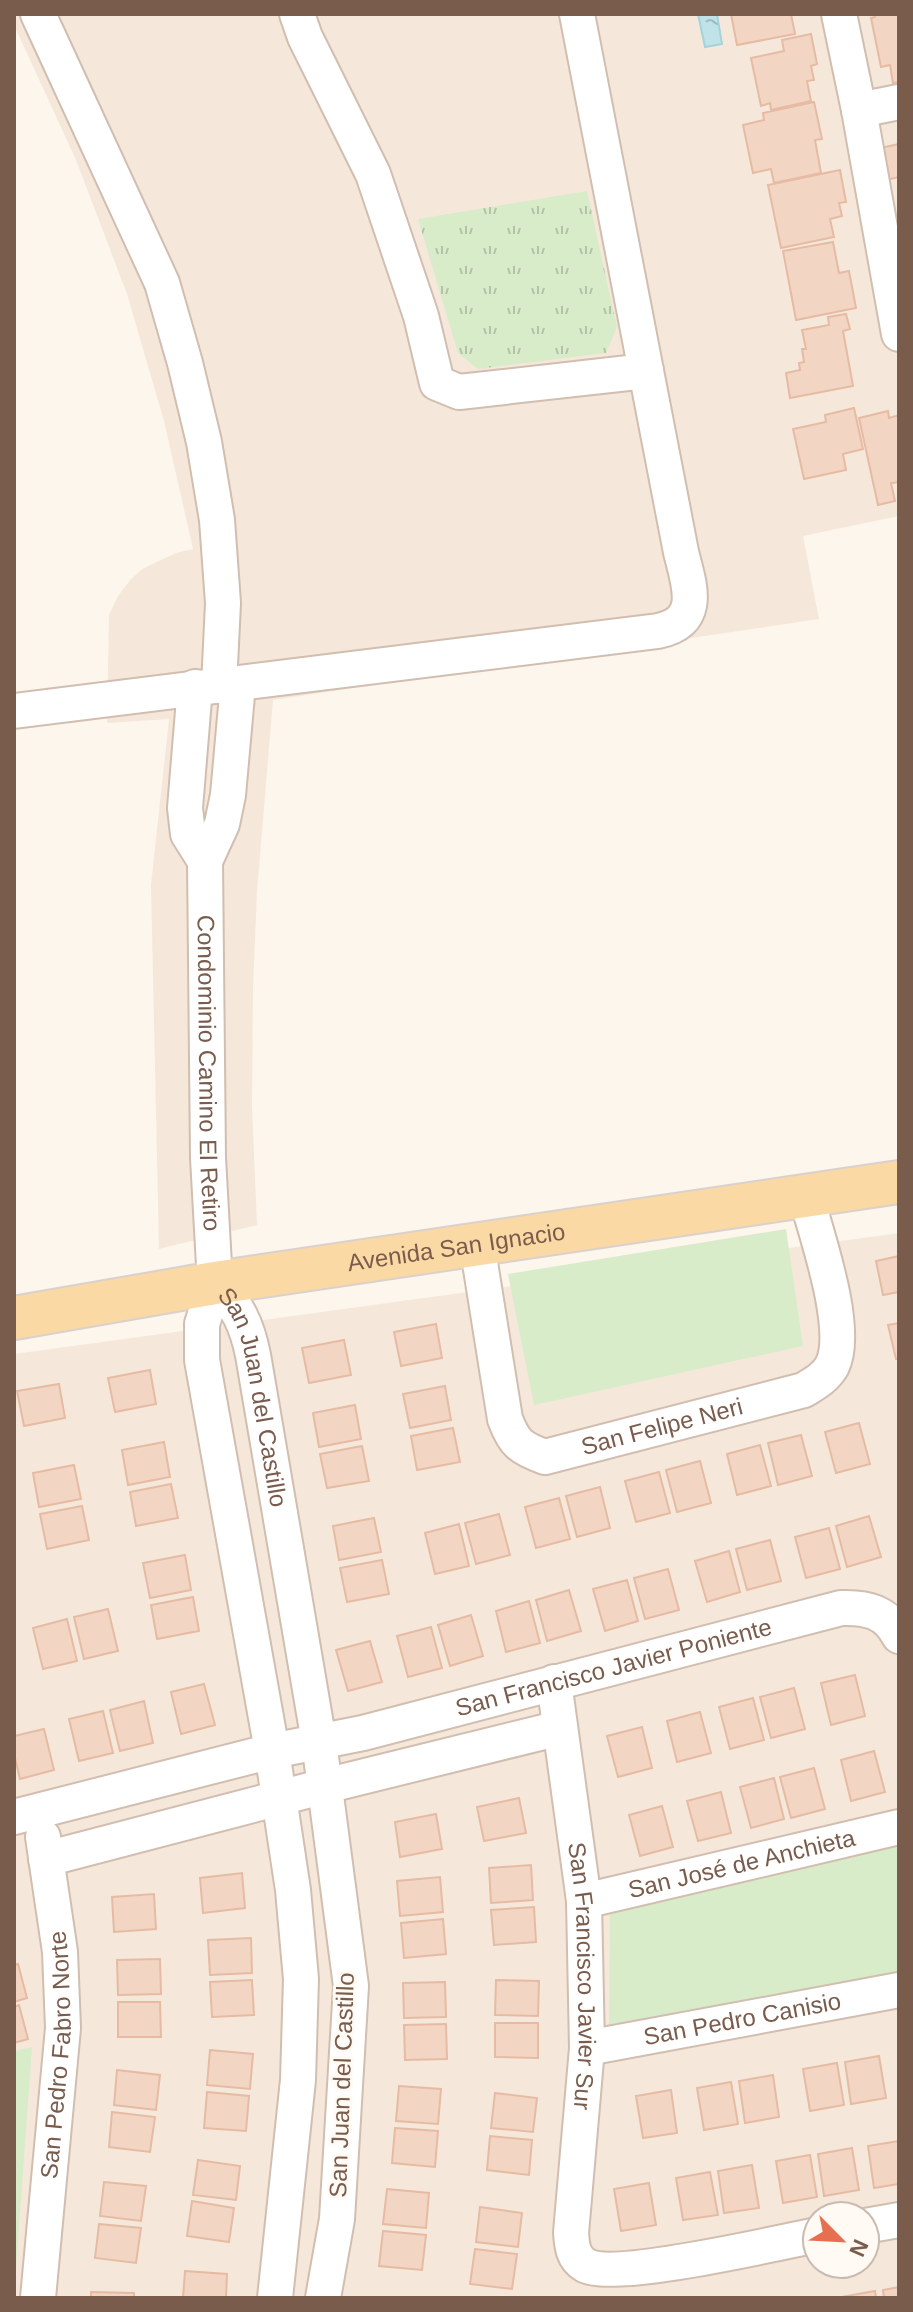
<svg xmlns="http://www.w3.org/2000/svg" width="913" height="2312" viewBox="0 0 913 2312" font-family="Arial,sans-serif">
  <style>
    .residential { fill: #f5e8da; fill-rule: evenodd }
    .green { fill: #d8ecc9 }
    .park { fill: url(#park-tufts) }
    .water { fill: url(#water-ripples); stroke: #a5d3da; stroke-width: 2 }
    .building { fill: #f3d5c3; stroke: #e6bba3; stroke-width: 2 }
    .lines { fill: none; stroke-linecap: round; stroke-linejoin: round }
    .minor-casing { stroke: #d1beb0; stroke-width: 38 }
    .major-casing { stroke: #dad1cd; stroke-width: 46 }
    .minor { stroke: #fff; stroke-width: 34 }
    .major { stroke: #fbd9a5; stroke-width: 42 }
    .labels { text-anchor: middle; stroke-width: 6; stroke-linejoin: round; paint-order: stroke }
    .street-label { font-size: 24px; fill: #7a5c4d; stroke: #fffaf3 }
  </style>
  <defs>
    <pattern id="park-tufts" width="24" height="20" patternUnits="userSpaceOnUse" patternTransform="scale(2)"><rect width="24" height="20" fill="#d8ecc9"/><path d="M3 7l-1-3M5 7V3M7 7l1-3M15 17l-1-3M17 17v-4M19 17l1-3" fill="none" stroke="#b4c2a5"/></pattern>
    <pattern id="water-ripples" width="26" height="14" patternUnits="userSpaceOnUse" patternTransform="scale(2)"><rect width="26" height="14" fill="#bfe3e8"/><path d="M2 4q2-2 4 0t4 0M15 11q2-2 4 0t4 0" fill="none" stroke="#a0bbbe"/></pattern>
  </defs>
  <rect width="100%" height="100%" fill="#fdf6ec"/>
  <path class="residential" d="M14,14H899V516L803,536L819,619L273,700L257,892L253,988L252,1106L257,1225L159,1249L151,885L169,719L107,723L109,615L118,596L131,579L144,568L176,553L193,549L164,421L127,294L76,160L14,25Z
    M899,1233V2298H14V1354ZM817,2216H865V2264H817Z"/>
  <path class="green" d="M786,1229L803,1346L534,1405L508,1274Z
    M899,1843V1977L609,2029L610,1905Z
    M32,2047L14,2296V2051Z"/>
  <path class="park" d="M587,191L617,327L606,353L478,369L458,353L418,219Z"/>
  <path class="water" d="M698,14H717L722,44L705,47Z"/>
  <path class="building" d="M731,14H791L795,34L737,45Z
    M875,14H899V82L893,83L890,65L881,67L871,18L875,17Z
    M811,34L817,64L811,66L814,80L807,81L811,101L771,110L770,103L761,106L751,58L784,51L782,40Z
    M814,102L822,139L815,140L821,173L774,183L771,169L753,173L743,125L764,120L763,113Z
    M899,144V177L886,180L880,148Z
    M840,170L846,202L839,203L842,216L830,219L834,237L781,248L768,185Z
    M833,242L839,273L849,271L856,308L796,320L783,251Z
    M846,314L850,329L843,331L853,386L790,398L786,373L800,370L799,363L804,362L802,349H806L802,330L829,325L828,317Z
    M854,408L863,449L843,454L846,470L804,479L793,429L826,422L825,415Z
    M888,411L889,418L899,415V482L891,483L895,501L878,505L859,418Z
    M899,1256V1292L883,1295L876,1261Z
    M899,1323V1359H896L888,1325Z
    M436,1324L442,1358L401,1366L394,1332Z
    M344,1340L351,1375L309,1383L302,1348Z
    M150,1370L156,1404L115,1412L108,1378Z
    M59,1384L65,1418L24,1426L17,1391Z
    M445,1386L451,1420L410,1428L403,1394Z
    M355,1405L361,1439L319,1447L313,1413Z
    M859,1423L870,1464L836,1473L825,1432Z
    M453,1428L460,1462L417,1470L411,1436Z
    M801,1435L812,1476L778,1485L768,1443Z
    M164,1442L170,1477L128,1485L122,1450Z
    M760,1445L771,1486L737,1495L727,1454Z
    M362,1446L369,1481L327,1488L320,1454Z
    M700,1461L711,1503L677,1512L666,1470Z
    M74,1465L81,1499L39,1507L33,1473Z
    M659,1472L670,1513L636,1522L625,1481Z
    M171,1484L178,1518L136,1526L130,1492Z
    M600,1487L610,1528L577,1537L566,1496Z
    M559,1498L570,1539L536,1548L525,1507Z
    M82,1506L89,1540L47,1549L40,1514Z
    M499,1514L510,1555L476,1564L465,1523Z
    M869,1516L881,1557L847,1567L836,1526Z
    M374,1518L381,1552L339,1560L333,1526Z
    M459,1524L469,1566L435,1574L425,1533Z
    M829,1528L840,1569L806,1578L795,1537Z
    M770,1540L781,1581L747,1590L736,1549Z
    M729,1551L740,1592L707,1602L695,1561Z
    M185,1555L191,1590L150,1598L143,1563Z
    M382,1560L389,1594L347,1602L340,1568Z
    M668,1569L679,1610L645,1619L634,1578Z
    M627,1580L638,1621L605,1631L593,1589Z
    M569,1590L581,1631L547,1641L536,1600Z
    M193,1597L199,1631L157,1639L151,1605Z
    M529,1601L540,1643L506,1652L496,1611Z
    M108,1609L118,1651L84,1659L74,1617Z
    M471,1615L483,1656L450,1666L438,1625Z
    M67,1619L77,1661L43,1669L33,1628Z
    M431,1627L442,1668L408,1677L397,1636Z
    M370,1641L382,1682L348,1691L336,1650Z
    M855,1675L865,1716L831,1725L821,1683Z
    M204,1684L215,1725L181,1734L171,1692Z
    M794,1688L805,1729L771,1738L760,1697Z
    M753,1698L764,1740L730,1749L719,1707Z
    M144,1701L153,1743L120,1751L110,1710Z
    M103,1711L113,1753L79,1761L69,1719Z
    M700,1712L711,1753L677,1762L667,1721Z
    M642,1727L652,1768L618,1777L607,1736Z
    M44,1729L54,1770L20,1779L14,1754V1736Z
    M874,1751L885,1792L851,1801L841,1760Z
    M814,1768L825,1809L791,1818L780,1777Z
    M774,1778L784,1819L751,1828L740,1787Z
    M721,1792L731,1833L698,1841L687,1801Z
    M519,1798L526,1833L484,1841L477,1807Z
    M662,1806L673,1847L640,1856L629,1815Z
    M436,1814L442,1849L400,1857L395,1822Z
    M531,1865L533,1900L491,1903L489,1868Z
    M242,1873L245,1908L203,1913L200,1878Z
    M440,1877L443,1912L400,1916L397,1881Z
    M154,1894L156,1929L114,1932L112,1897Z
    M534,1907L536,1942L494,1945L491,1910Z
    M443,1919L446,1954L404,1958L401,1923Z
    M251,1938L252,1973L210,1975L208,1940Z
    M160,1959L161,1994L118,1995L117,1960Z
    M18,1964L27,1998L14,2002V1965Z
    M252,1980L254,2015L212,2017L210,1982Z
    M496,1980L539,1981L538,2016L495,2015Z
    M445,1982L446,2017L404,2018L403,1983Z
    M118,2002H160L161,2037H118Z
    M19,2005L28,2039L14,2043V2007Z
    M495,2023H538V2058L495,2057Z
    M446,2024L447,2059L405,2060L404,2025Z
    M210,2050L253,2054L250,2089L207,2085Z
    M879,2056L886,2098L851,2104L845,2062Z
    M837,2063L844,2105L810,2111L803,2069Z
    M117,2070L160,2075L156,2110L114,2105Z
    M773,2075L779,2117L745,2123L739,2081Z
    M731,2082L738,2124L704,2130L697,2088Z
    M399,2086L441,2089L438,2124L396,2121Z
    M671,2090L677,2133L643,2138L636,2096Z
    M207,2092L249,2096L246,2131L204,2128Z
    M495,2093L537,2098L533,2132L491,2128Z
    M112,2112L155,2117L150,2152L109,2147Z
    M395,2128L438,2131L435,2167L392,2163Z
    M490,2136L532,2140L529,2175L487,2170Z
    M899,2141V2184L874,2188L868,2146Z
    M852,2148L859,2190L824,2196L818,2154Z
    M810,2155L817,2197L783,2203L776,2161Z
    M198,2160L240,2166L236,2200L193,2195Z
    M752,2165L759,2208L724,2213L718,2171Z
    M710,2172L718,2215L683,2220L676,2178Z
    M104,2182L146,2186L141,2221L100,2216Z
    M649,2183L656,2225L621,2231L614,2189Z
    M387,2189L429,2193L426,2228L383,2224Z
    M192,2201L234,2208L229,2242L187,2236Z
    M480,2207L522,2213L518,2247L476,2242Z
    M99,2224L141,2228L136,2263L95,2258Z
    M383,2231L426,2235L422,2270L379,2266Z
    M475,2249L517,2254L512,2289L470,2284Z
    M185,2271L227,2274L226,2298H183Z
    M899,2287V2298H884L883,2290Z
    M875,2291L876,2298H841V2297Z
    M91,2292L134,2293V2298H91Z"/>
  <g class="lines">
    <g class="minor-casing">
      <g id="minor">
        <path d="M38,14L162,283L185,363L204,442L217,520L223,603L219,686"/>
        <path d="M297,14L305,37L373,174L421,316L437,383L459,392L646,371"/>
        <path d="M839,14L859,110L899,334"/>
        <path d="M859,110L899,102"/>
        <path d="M195,687L185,808L188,834L205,861L222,824L228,795L238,684"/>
        <path d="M14,711L658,631C704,621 689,585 681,552L577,14"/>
        <path id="s1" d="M205,861L208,1158L215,1283L202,1324V1360L272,1751L293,1890L301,1979L298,2080L275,2298"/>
        <path id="s2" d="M477,1244L505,1419C514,1443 520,1448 545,1457L804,1390C815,1383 825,1378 832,1366C850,1330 817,1236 806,1196"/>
        <path id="s3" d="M215,1283C237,1304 247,1325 253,1355L319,1742L351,1986L337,2219L323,2298"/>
        <path id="s4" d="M554,1682L584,1901L587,2048L571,2233C572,2246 573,2258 585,2265C613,2281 777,2243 817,2235"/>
        <path id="s5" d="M14,1817L272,1751L363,1733L841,1608C867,1607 887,1612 899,1636"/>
        <path d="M46,1859L325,1786L560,1728"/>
        <path id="s6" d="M584,1901L899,1827"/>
        <path id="s7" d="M587,2048L899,1990"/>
        <path d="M865,2226L899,2220"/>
        <path id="s8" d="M38,2298L63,2028L60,1952L43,1837"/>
      </g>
    </g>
    <g class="major-casing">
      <g id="major">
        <path id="s9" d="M14,1318L215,1283L899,1182"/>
      </g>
    </g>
    <use href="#minor" class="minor"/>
    <use href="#major" class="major"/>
  </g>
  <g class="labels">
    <g class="street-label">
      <text dy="8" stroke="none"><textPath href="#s1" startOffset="212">Condominio Camino El Retiro</textPath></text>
      <text dy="8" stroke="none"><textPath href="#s9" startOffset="448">Avenida San Ignacio</textPath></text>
      <text dy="8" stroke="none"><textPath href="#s3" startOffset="124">San Juan del Castillo</textPath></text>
      <text dy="8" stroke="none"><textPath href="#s2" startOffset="356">San Felipe Neri</textPath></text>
      <text dy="8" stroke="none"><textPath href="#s5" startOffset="618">San Francisco Javier Poniente</textPath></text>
      <text dy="8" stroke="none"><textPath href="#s6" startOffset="162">San José de Anchieta</textPath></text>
      <text dy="8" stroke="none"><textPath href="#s4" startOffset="296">San Francisco Javier Sur</textPath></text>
      <text dy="8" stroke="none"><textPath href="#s7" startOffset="158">San Pedro Canisio</textPath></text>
      <text dy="8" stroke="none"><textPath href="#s8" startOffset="244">San Pedro Fabro Norte</textPath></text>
      <text transform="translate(342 2085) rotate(-88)" y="8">San Juan del Castillo</text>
    </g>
  </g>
  <rect width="913" height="2312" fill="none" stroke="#7a5c4d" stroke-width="32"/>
  <g transform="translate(841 2240) rotate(114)"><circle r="38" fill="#fffaf3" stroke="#cabbb1" stroke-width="2"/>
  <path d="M0-6L14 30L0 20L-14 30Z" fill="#e76f51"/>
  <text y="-12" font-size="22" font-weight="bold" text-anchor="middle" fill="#7a5c4d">N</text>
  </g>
</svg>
